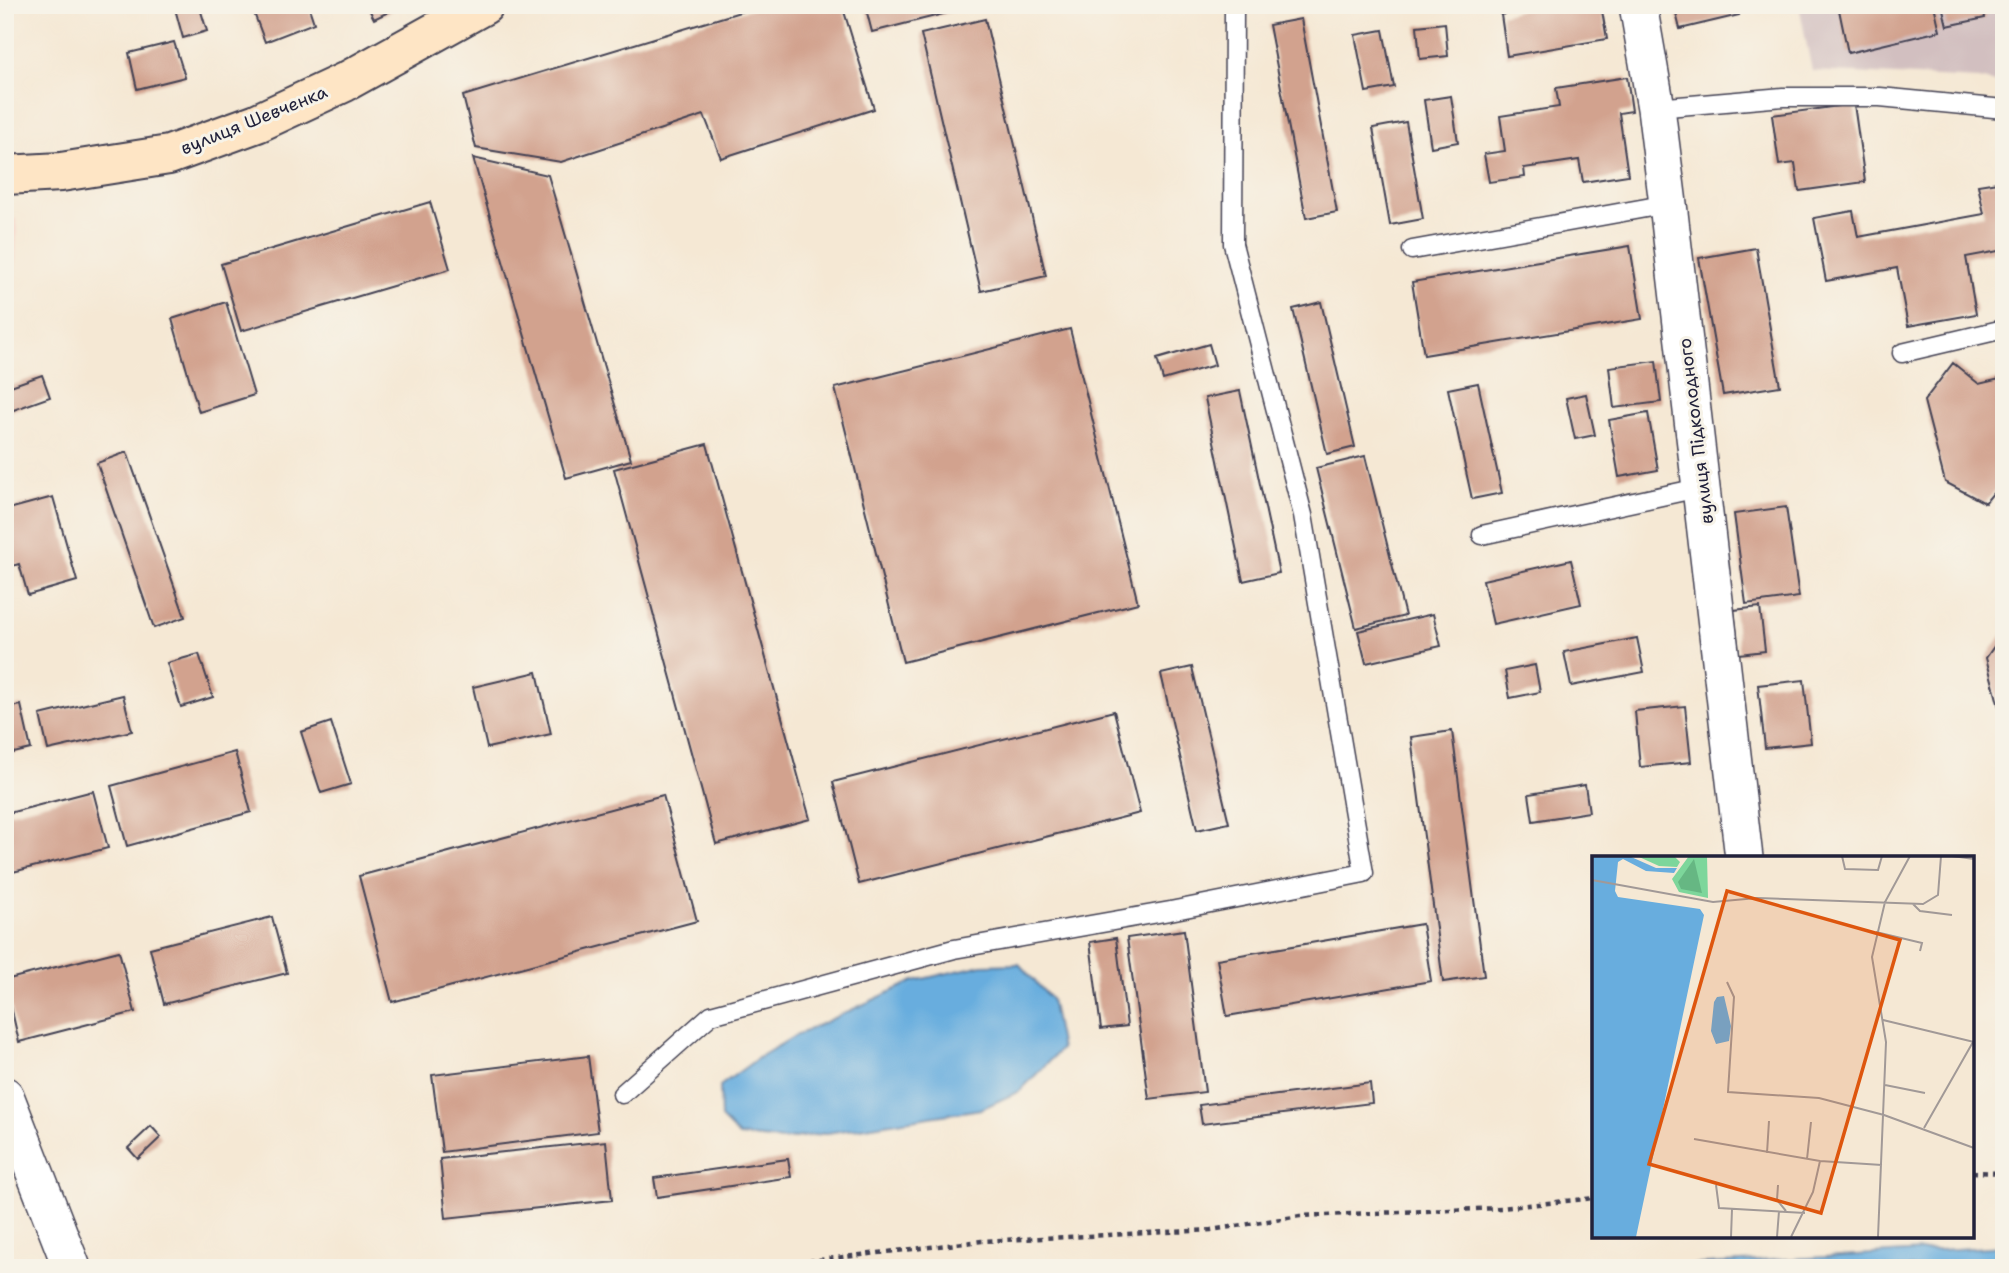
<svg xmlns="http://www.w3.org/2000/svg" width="2009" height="1273" viewBox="0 0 2009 1273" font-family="'Shantell Sans',sans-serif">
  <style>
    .built { fill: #f7d1c7 }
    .industrial { fill: #d2bfc0 }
    .water { fill: #68adde; stroke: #45688c; stroke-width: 2 }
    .building { fill: #d2a28e }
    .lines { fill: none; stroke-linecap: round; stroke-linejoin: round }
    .lane-casing { stroke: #424052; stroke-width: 21 }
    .street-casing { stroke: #424052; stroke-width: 40 }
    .secondary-casing { stroke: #424052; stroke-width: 42 }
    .path { stroke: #424052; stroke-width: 4.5; stroke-dasharray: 5 5; stroke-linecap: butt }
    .lane { stroke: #fff; stroke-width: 18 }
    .street { stroke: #fff; stroke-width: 37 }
    .secondary { stroke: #fee5c5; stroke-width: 38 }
    .labels { text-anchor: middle; stroke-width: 6; stroke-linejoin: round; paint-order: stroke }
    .street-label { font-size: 18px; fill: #22223b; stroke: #f7f3e8 }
    .inset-road { fill: none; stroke: #a19997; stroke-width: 2 }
    .view { fill: #de560e; fill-opacity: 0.15; stroke: #de560e; stroke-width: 3.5 }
    .inset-edge { fill: none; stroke: #22223b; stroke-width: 3.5 }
  </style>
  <rect width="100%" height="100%" fill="#f7f3e8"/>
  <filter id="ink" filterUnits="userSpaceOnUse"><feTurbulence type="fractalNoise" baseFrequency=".0143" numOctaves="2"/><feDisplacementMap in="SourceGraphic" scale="14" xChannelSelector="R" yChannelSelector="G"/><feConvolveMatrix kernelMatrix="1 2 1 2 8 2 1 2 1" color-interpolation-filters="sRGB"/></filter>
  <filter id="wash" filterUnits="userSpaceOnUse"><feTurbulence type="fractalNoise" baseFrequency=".00686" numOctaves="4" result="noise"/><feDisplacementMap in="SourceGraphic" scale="28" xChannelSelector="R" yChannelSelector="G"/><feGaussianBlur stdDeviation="1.57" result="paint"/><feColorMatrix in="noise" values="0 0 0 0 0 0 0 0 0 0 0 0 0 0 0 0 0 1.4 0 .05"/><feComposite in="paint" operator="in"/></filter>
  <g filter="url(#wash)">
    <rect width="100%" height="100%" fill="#f5e8d4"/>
    <path class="built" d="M5,218L17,219L14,317L5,316Z"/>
    <path class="industrial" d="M1799,5H2004V85L1979,79L1812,71Z"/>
    <path class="water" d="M1019,964L1051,999L1061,1049L1020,1091L981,1109L782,1140L739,1136L721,1118L720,1086L758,1058L795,1036L914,981L982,965Z
      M2004,1246V1268H1643Z"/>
    <g id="blocks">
      <path class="building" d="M174,5H199L207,31L183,38Z
        M251,5H308L314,23L265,42Z
        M367,5H403L374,19Z
        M763,5H842L874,109L721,158L704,115L561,162L476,148L463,96Z
        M865,5H975V6L872,32Z
        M1540,5H1601L1607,39L1507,56L1501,15Z
        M1674,5H1736L1739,15L1680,29Z
        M1838,5H1934L1940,31L1848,53Z
        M1942,5H1983L1985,18L1947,26Z
        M985,19L1046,276L981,291L921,34Z
        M1301,19L1337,212L1306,218L1269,25Z
        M1445,23L1448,56L1420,59L1417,26Z
        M1383,30L1394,87L1366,92L1355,35Z
        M174,42L185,77L137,89L129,53Z
        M1627,77L1632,111L1619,113L1628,175L1583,182L1579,160L1524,168L1525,177L1489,182L1484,154L1505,151L1500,116L1559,107L1556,88Z
        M1451,96L1458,142L1431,147L1424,100Z
        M1854,104L1865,182L1799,191L1795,163L1779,165L1772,115Z
        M1406,122L1423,219L1390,225L1373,128Z
        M473,158L548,175L631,460L566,478Z
        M2004,181V250L1966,257L1976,314L1908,326L1897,268L1826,281L1814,218L1853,211L1858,237L1984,214L1978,185Z
        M430,202L450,269L241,331L221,264Z
        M1630,246L1642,319L1424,355L1412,282Z
        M1756,248L1780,386L1723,395L1699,258Z
        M226,302L254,395L199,412L172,319Z
        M1321,302L1355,447L1327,454L1293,309Z
        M1070,329L1138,603L903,662L835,388Z
        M1209,344L1215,365L1163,380L1157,359Z
        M1656,361L1661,402L1614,408L1609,367Z
        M1953,363L1979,384L2004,378V480L1985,503L1945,482L1924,401Z
        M42,375L50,397L5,413V388Z
        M1478,383L1502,493L1472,499L1448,389Z
        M1240,391L1279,573L1243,581L1205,398Z
        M1586,394L1595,435L1575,439L1566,398Z
        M1648,413L1658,470L1619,477L1609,420Z
        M707,444L810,819L716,844L614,469Z
        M127,452L185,617L154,628L97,463Z
        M1365,456L1405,616L1356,628L1316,468Z
        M53,497L77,581L28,595L19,564L5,568V510Z
        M1786,507L1799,597L1746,604L1734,514Z
        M1571,560L1581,604L1493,624L1483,580Z
        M1760,607L1765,651L1739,654L1734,610Z
        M1433,614L1441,646L1366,663L1358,631Z
        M2004,632V722H2003L1986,658Z
        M1637,638L1644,672L1571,686L1564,652Z
        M199,654L213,697L181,707L167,663Z
        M1535,665L1540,692L1510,698L1505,671Z
        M1192,667L1229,823L1197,830L1161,674Z
        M537,672L551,734L487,748L473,687Z
        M1804,680L1811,743L1765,748L1758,685Z
        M123,695L132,731L48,750L40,715Z
        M21,705L31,749L5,755V708Z
        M1685,706L1691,762L1640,767L1635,711Z
        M1114,711L1140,813L859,884L833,782Z
        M331,722L351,784L321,793L301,732Z
        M1452,731L1484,976L1443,982L1411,737Z
        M235,752L251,812L127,846L111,786Z
        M1585,785L1589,812L1533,821L1529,794Z
        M93,791L108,848L5,874V814Z
        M663,795L697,921L392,1002L359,876Z
        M272,917L287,973L164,1004L150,948Z
        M1422,924L1431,981L1227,1016L1217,959Z
        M1184,930L1205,1092L1149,1099L1127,938Z
        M1116,938L1127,1026L1101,1029L1090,942Z
        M119,951L135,1012L19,1042L5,980Z
        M588,1056L598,1132L442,1152L432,1075Z
        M1370,1083L1372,1103L1202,1124L1199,1105Z
        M151,1126L161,1137L138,1159L128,1148Z
        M606,1141L612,1200L446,1218L440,1159Z
        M788,1159L791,1177L657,1197L654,1178Z"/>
    </g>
  </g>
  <g filter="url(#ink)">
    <use href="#blocks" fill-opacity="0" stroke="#424052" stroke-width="2"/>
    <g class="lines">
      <g class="lane-casing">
        <path id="lane" d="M1656,108L1783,97H1880L2004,109
          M1412,250L1668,204
          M1902,353L2004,329
          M1482,535L1703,487
          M622,1094L711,1015L954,949L1170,911L1364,873L1303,515L1233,244L1234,5"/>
      </g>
      <g class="street-casing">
        <path id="street" d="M1638,5L1656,108L1668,204L1744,858
          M5,1096L72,1268"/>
      </g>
      <g class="secondary-casing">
        <path id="secondary" d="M5,175L61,172L169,155L257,123L345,82L484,5"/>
      </g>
      <path class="path" d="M1972,1172L2004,1173
        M749,1268L982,1241L1211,1230L1300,1216L1501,1208L1594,1198"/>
      <use href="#lane" class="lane"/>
      <use href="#street" class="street"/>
      <use href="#secondary" class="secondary"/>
    </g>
  </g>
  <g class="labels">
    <g class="street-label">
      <text transform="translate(254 120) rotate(-22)" y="6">вулиця Шевченка</text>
      <text transform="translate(1696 431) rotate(-97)" y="6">вулиця Підколодного</text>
    </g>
  </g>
  <g transform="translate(1592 856)">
    <rect width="382" height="382" fill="#f5e8d4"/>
    <path d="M45,0H82L88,6L85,11L67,10ZM97,0H115L116,42L87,36L80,23Z" fill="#7dd69b"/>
    <path d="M102,3L110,37L89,33L86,26Z" fill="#66b783"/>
    <path d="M0,0H37L64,12H85L82,17L54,15L31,3L26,6L23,35L26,41L108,53L112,59L44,381H0ZM132,140L139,170L137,185L124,188L119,175L122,146L125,141Z" fill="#68adde"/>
    <path class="inset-road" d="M250,0L253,13L286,14L290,0M360,0L382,3M0,24L121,46L165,42L331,48L346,39L349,0M321,48L328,55L360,59M284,76L330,87L328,95M135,126L142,141L136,236L227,242L292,259L382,292M291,164L382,186M293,229L333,237M332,272L381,186M102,283L228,305L290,309M175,297L177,265M215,303L219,266M124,329L127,352L213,357M186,329L185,344L194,355M139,381L140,353M185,381L187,355M199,381L221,336L228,305M286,381L294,186L280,101L293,46L318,0"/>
    <path class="view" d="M135,35L308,84L229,357L57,308Z"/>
    <rect width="382" height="382" class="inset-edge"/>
  </g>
  <rect width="2009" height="1273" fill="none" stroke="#f7f3e8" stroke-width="28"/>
</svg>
